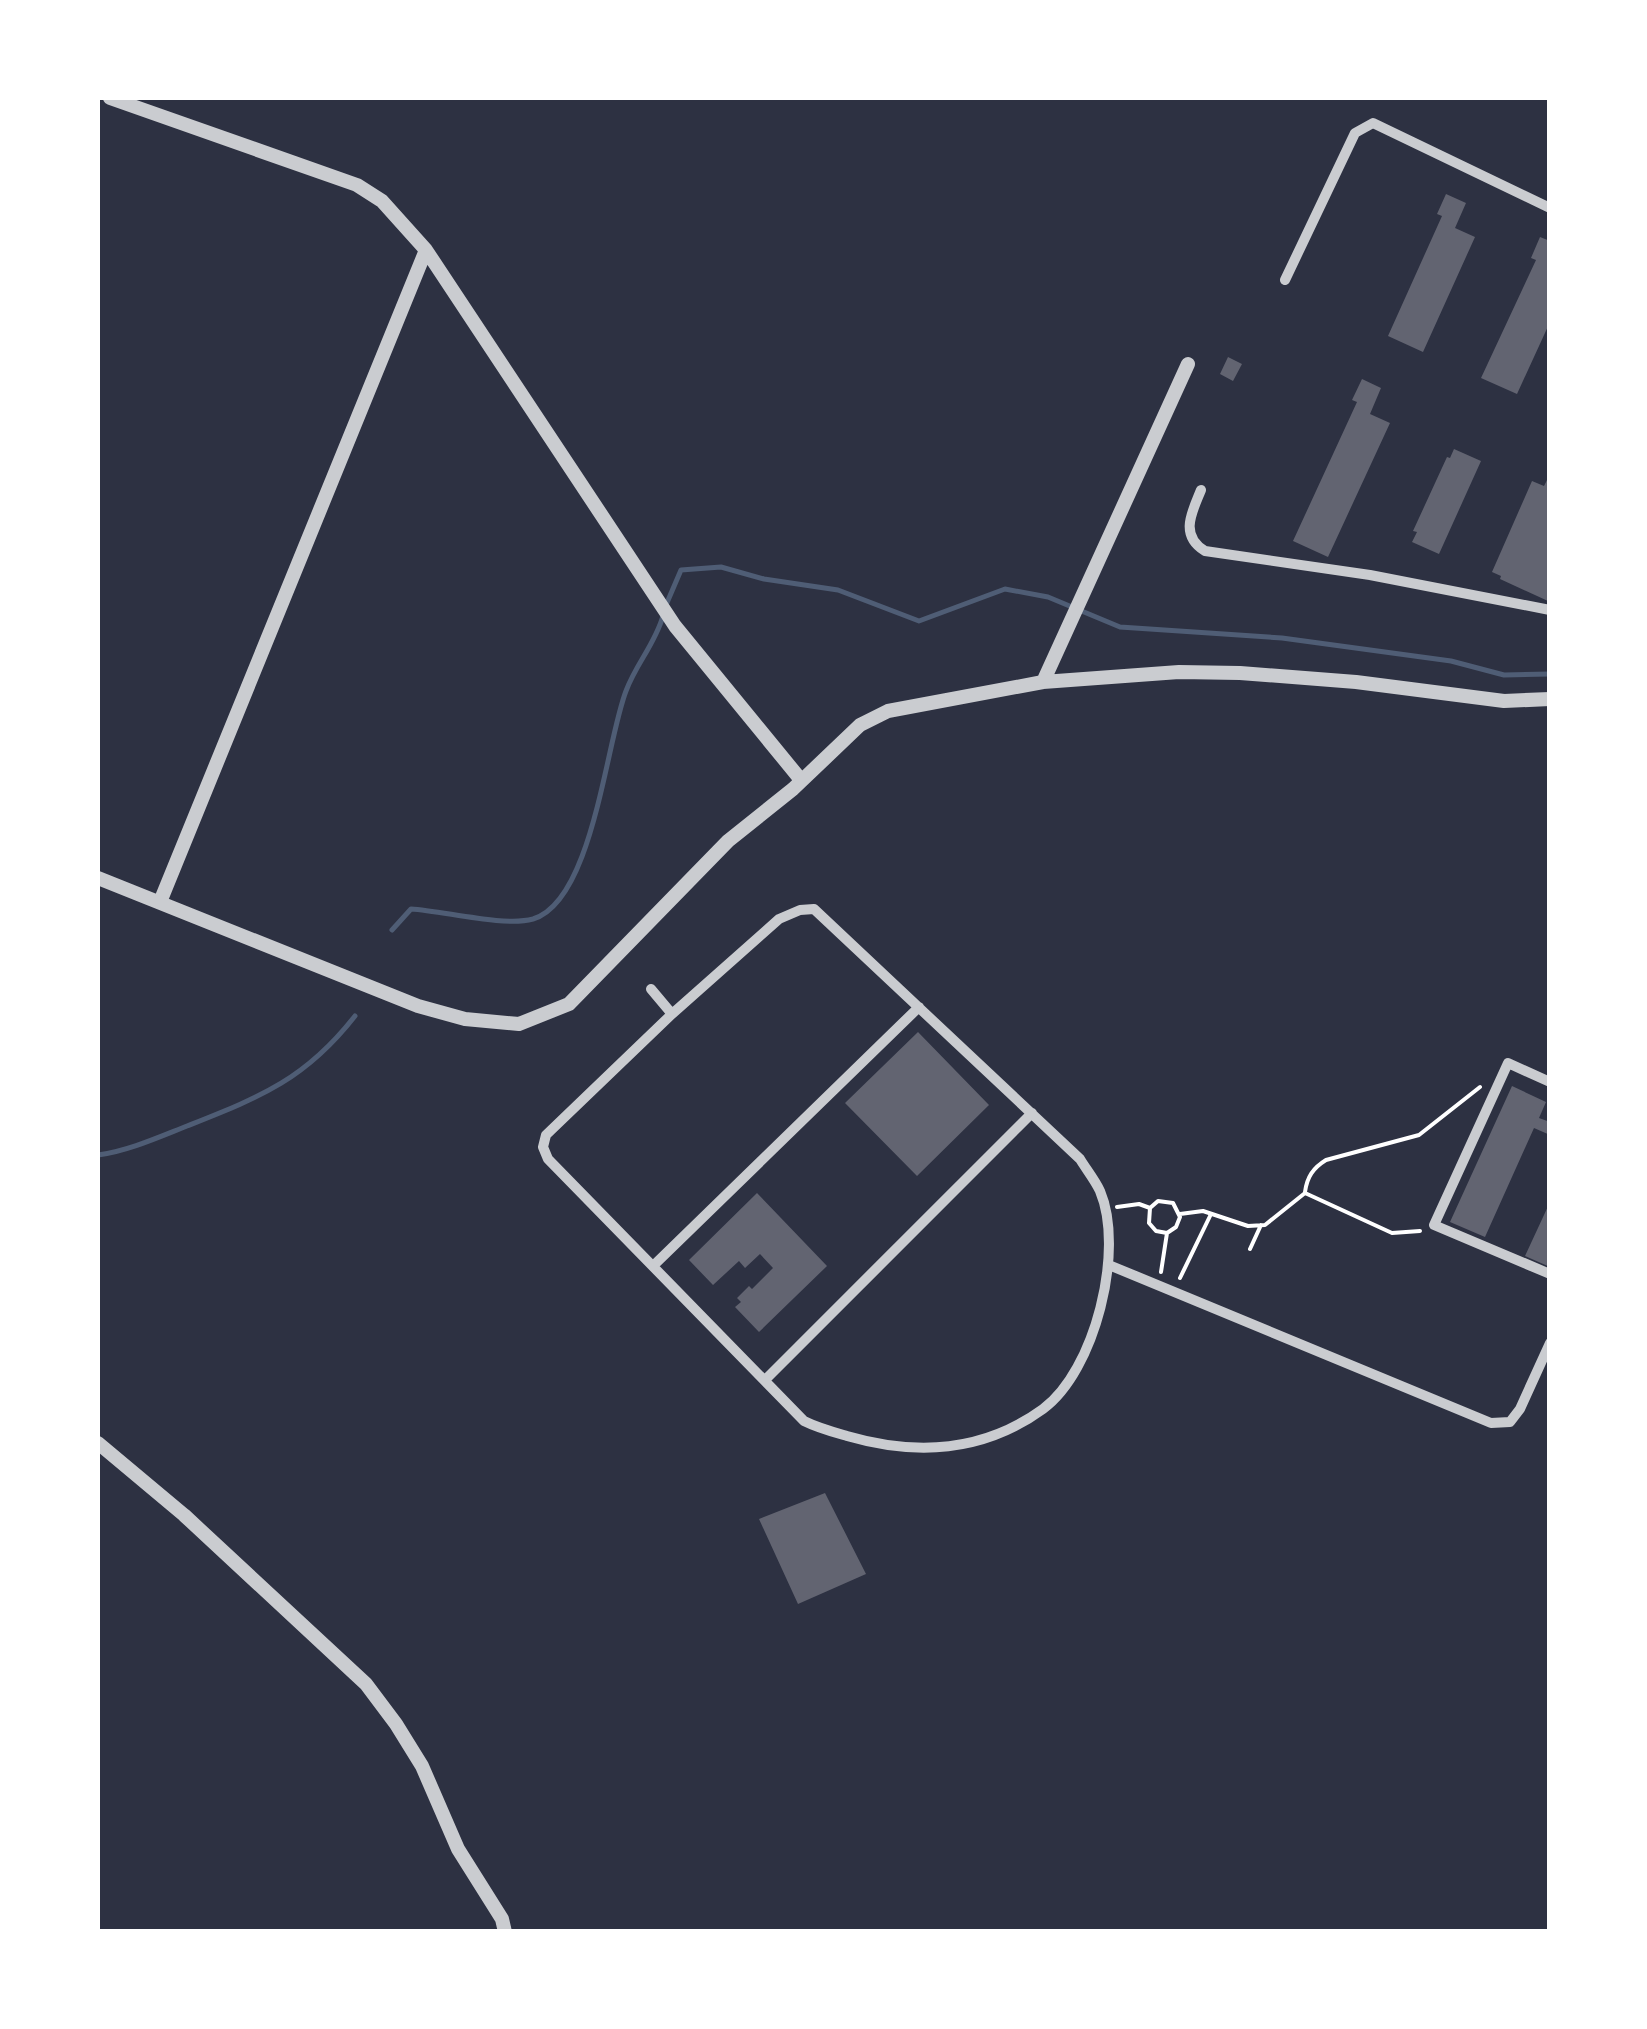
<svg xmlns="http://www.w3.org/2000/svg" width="1647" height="2029" viewBox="0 0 1647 2029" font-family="'Sofia Sans Condensed',sans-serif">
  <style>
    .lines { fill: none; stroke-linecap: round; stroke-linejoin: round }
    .stream { stroke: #4f5d75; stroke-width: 5 }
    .building { fill: #626471 }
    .path { stroke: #fff; stroke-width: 4 }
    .minor { stroke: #caccd0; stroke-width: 10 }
    .tertiary { stroke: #caccd0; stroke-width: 14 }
  </style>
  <rect width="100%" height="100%" fill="#2d3142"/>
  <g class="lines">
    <path class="stream" d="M666,605L681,570L721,567L764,579L838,590L919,621L1005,589L1048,597L1120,627L1282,638L1451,661L1504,675L1550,674
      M392,930L411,909C444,911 504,927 533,919C593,901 606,742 626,691C636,664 655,644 663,616
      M98,1155C128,1151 159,1137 187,1126C260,1097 305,1080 355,1016"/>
  </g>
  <path class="building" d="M1446,194L1466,203L1455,228L1475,237L1423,352L1388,336L1442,216L1437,214Z
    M1540,237L1550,241V322L1517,394L1481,378L1536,260L1531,258Z
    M1228,357L1242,364L1233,381L1220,374Z
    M1362,379L1381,388L1370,414L1390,423L1328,557L1293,541L1357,402L1352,400Z
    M1454,449L1481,461L1439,554L1412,542L1417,532L1413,531L1447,457L1450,458Z
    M1547,480L1550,481L1548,601L1500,579L1501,576L1492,572L1532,481L1544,486Z
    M918,1032L989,1105L917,1176L845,1103Z
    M1512,1086L1546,1102L1539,1118L1550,1122V1135L1534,1128L1485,1237L1450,1222Z
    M757,1193L827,1266L759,1332L735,1307L741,1302L737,1298L749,1286L752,1289L773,1268L760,1254L745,1268L739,1261L713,1285L689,1260Z
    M1550,1202V1267L1525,1256Z
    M825,1493L866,1574L798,1604L759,1519Z"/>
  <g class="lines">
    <path class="path" d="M1305,1192C1307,1177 1313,1168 1326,1160L1419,1135L1480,1087
      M1117,1207L1139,1204L1150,1208
      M1180,1214L1203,1211L1248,1226L1265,1225L1305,1193L1392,1233L1420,1231
      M1250,1249L1261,1225
      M1161,1272L1167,1233L1176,1227L1180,1217L1173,1203L1158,1201L1150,1208L1149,1223L1156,1231L1167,1233
      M1180,1278L1211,1214"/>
    <path class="minor" d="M1285,280L1355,133L1373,123L1550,208
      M1201,490C1192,512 1179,535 1205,551L1370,575L1550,610
      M651,989L672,1014L546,1135L543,1147L548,1159L804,1421C818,1428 833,1432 847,1436C916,1456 984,1452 1043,1409C1095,1371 1125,1250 1100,1191C1095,1180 1086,1169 1080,1159L814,909L800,910L779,919L672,1014
      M1550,1082L1508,1063L1434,1225L1550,1274
      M1109,1265L1491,1423L1510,1422L1520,1409L1550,1343
      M653,1266L919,1007
      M765,1380L1032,1113"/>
    <path class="tertiary" d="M110,98L357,185L382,201L426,250L675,626L801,780
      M1043,682L1188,364
      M98,878L418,1006L465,1019L519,1024L569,1004L728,841L793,789L860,725L888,711L1043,682L1179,672L1240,673L1356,682L1504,701L1550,699
      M160,902L426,250
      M98,1443L184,1515L366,1684L396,1724L422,1766L458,1849L502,1919L505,1932"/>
  </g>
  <rect width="1647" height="2029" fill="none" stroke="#ffffff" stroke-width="200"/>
</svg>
